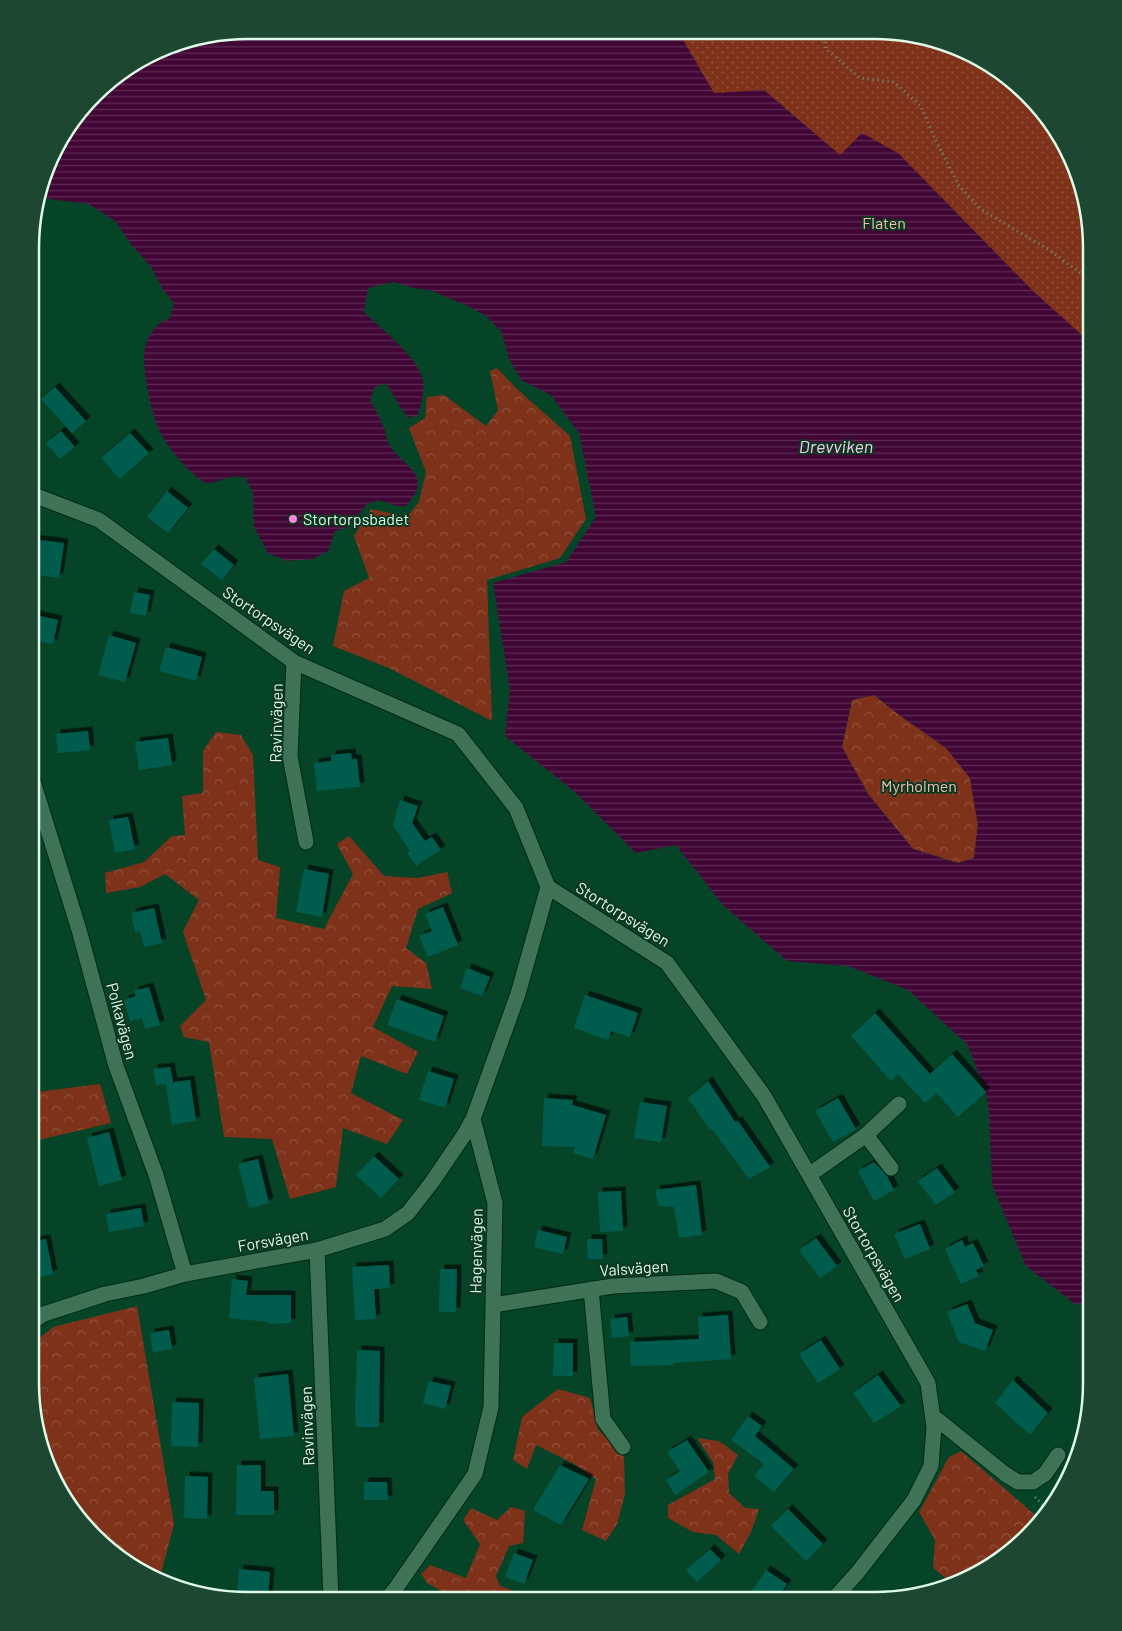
<svg xmlns="http://www.w3.org/2000/svg" width="1122" height="1631" viewBox="0 0 1122 1631" font-family="Barlow,sans-serif">
  <style>
    .forest { fill: url(#forest-crowns) }
    .park { fill: url(#park-dots) }
    .water { fill: url(#water-rules); fill-rule: evenodd }
    .building { fill: #065c4e; filter: url(#shadow) }
    .lines { fill: none; stroke-linecap: round; stroke-linejoin: round }
    .minor-casing { stroke: #002813; stroke-width: 17 }
    .path { stroke: #67967e; stroke-width: 3; stroke-dasharray: 1 4; stroke-linecap: butt }
    .minor { stroke: #3e7455; stroke-width: 15 }
    .poi-dot { fill: #fe86e0; stroke: #0c3721; stroke-width: 2 }
    .labels { text-anchor: middle; stroke-width: 4; stroke-linejoin: round; paint-order: stroke }
    .park-label { font-size: 16px; fill: #f3bfb0; stroke: #0c3721 }
    .poi-label { font-size: 16px; fill: #defae8; stroke: #0c3721; text-anchor: start }
    .street-label { font-size: 16px; fill: #defae8; stroke: #0c3721 }
    .water-label { font-size: 18px; font-style: italic; fill: #f6c9e8; stroke: #0c3721 }
    .rim { fill: none; stroke: #defae8; stroke-width: 2.5 }
  </style>
  <defs>
    <pattern id="forest-crowns" width="20" height="18" patternUnits="userSpaceOnUse" patternTransform="scale(1.25)"><rect width="20" height="18" fill="#7f321a"/><path d="M2 6a3 3 0 1 1 6 0M12 15a3 3 0 1 1 6 0" fill="none" stroke="#91513b"/></pattern>
    <pattern id="park-dots" width="8" height="8" patternUnits="userSpaceOnUse" patternTransform="scale(1.25)"><rect width="8" height="8" fill="#7f321a"/><path d="M2 2h.1M6 6h.1" fill="none" stroke="#91513b" stroke-width="1.8" stroke-linecap="round"/></pattern>
    <pattern id="water-rules" width="6" height="5" patternUnits="userSpaceOnUse" patternTransform="scale(1.25)"><rect width="6" height="5" fill="#410636"/><path d="M0 2.5h6" fill="none" stroke="#5c2b53"/></pattern>
    <filter id="shadow"><feDropShadow dx="4.5" dy="-4.5" stdDeviation="0" flood-color="#0009"/></filter>
  </defs>
  <rect width="100%" height="100%" fill="#064428"/>
  <path class="forest" d="M497,368L517,389L570,436L586,519L560,558L487,580L492,721L389,668L333,646L344,591L369,578L354,536L371,509L407,517L419,502L426,472L409,428L425,418L427,397L444,395L486,426L498,410L490,371Z
    M874,695L898,714L946,748L970,778L978,825L974,858L958,863L913,849L868,794L842,747L852,700Z
    M216,732L241,735L253,755L258,860L280,867L276,918L324,929L353,874L337,844L349,836L384,876L418,878L447,872L452,893L418,909L406,948L426,963L432,989L392,986L373,1027L418,1052L407,1074L361,1056L351,1093L403,1120L387,1144L343,1128L336,1187L290,1199L272,1139L224,1137L209,1042L184,1037L180,1026L206,1000L183,932L199,900L165,874L140,887L106,893L105,873L144,862L172,836L185,835L182,796L203,793V751Z
    M100,1084L111,1123L30,1142V1093Z
    M137,1306L174,1524L159,1581L115,1556L52,1479L30,1383V1346L53,1327Z
    M558,1389L590,1398L598,1429L624,1457L625,1494L617,1524L606,1541L582,1530L596,1479L574,1464L536,1445L527,1469L513,1460L522,1417Z
    M697,1438L719,1441L738,1455L728,1474L729,1493L745,1508L759,1509L751,1532L739,1554L716,1535L693,1532L668,1518V1505L715,1479L713,1462Z
    M961,1451L1041,1520L1018,1547L970,1579L952,1583L933,1568L935,1540L919,1512L949,1457Z
    M511,1507L525,1511L523,1543L509,1546L496,1576L500,1586L542,1600H457L427,1583L421,1574L430,1565L466,1578L480,1544L463,1520L471,1508L497,1520Z"/>
  <path class="park" d="M451,31L903,32L958,47L1007,75L1070,152L1092,247V727Z"/>
  <path class="water" d="M248,30L678,31L714,93L764,90L840,155L862,133L898,153L1034,292L1092,344V1302L1075,1304L1026,1266L992,1185L989,1111L986,1092L967,1044L908,990L848,966L787,961L723,905L676,845L636,853L576,793L505,736L510,690L493,583L566,562L596,517L579,433L551,395L521,380L509,358L501,331L486,316L472,308L430,290L413,288L394,282L368,288L364,312C381,330 417,355 423,380C425,391 421,404 418,415L409,418L402,410L386,383L375,387L370,400C375,409 380,418 384,428C386,432 386,438 388,443C401,467 436,473 406,506H397L378,500L367,504L349,527L335,531L328,551L313,559L287,561L268,553L254,527L253,493L245,477C240,477 234,476 230,477C219,479 212,487 201,480C188,471 168,448 161,434C152,417 141,367 145,348C148,334 157,323 170,318L174,303L163,290L151,267L131,244L115,221L89,204L49,199L41,193L59,139L104,84L177,42ZM874,695L898,714L946,748L970,778L978,825L974,858L958,863L913,849L868,794L842,747L852,700Z"/>
  <path class="building" d="M55,387L86,421L72,433L41,399Z
    M61,431L75,447L60,459L46,443Z
    M130,433L149,453L120,479L101,458Z
    M167,491L188,508L168,533L147,517Z
    M31,539L64,543L59,578L31,574Z
    M214,549L234,565L222,580L201,564Z
    M134,592L150,595L146,616L130,613Z
    M31,614L58,620L53,644L31,640Z
    M109,635L136,643L125,682L98,675Z
    M166,647L202,657L196,681L159,671Z
    M88,731L90,750L58,753L56,734Z
    M168,738L172,765L139,770L135,742Z
    M351,753L352,759H357L360,787L317,791L314,763L331,761V755Z
    M400,800L418,806L412,823L425,841L432,837L441,850L416,866L407,853L410,851L393,825Z
    M128,817L135,849L115,853L109,820Z
    M304,869L329,874L322,917L296,912Z
    M443,907L458,945L428,957L419,936L432,931L425,914Z
    M154,908L162,943L144,947L140,931L135,932L131,913Z
    M467,968L490,977L482,996L460,988Z
    M149,987L160,1025L145,1029L142,1018L130,1021L124,1000L136,996L134,991Z
    M585,995L638,1013L630,1037L611,1031L608,1040L574,1028Z
    M397,999L444,1016L435,1042L387,1025Z
    M875,1013L930,1074L952,1054L986,1092L958,1117L937,1093L925,1103L898,1074L891,1081L851,1036Z
    M170,1067L173,1082L167,1083L190,1080L196,1121L172,1125L166,1084L156,1085L153,1069Z
    M428,1071L454,1079L445,1108L419,1100Z
    M708,1081L735,1122L738,1121L770,1167L749,1179L712,1129L710,1130L688,1098Z
    M544,1098L573,1100L572,1105L606,1115L593,1159L573,1153L575,1147L542,1146Z
    M838,1098L856,1129L833,1142L815,1111Z
    M640,1102L667,1106L661,1142L634,1138Z
    M109,1132L122,1180L99,1186L87,1138Z
    M374,1156L399,1179L381,1198L356,1175Z
    M258,1159L269,1203L249,1208L238,1164Z
    M874,1162L887,1176L894,1190L874,1201L858,1171Z
    M937,1168L955,1192L936,1205L918,1181Z
    M696,1185L702,1235L679,1238L674,1207L659,1206L655,1190Z
    M621,1191L623,1231L600,1232L598,1192Z
    M141,1208L144,1226L109,1232L106,1214Z
    M920,1224L930,1249L905,1259L894,1234Z
    M538,1230L567,1237L563,1254L534,1247Z
    M816,1238L837,1266L820,1278L799,1250Z
    M46,1239L53,1274L30,1279V1242Z
    M587,1239H602L603,1259H588Z
    M962,1240L965,1247L973,1243L984,1266L976,1270L979,1276L961,1284L945,1249Z
    M389,1265L390,1288L374,1289L376,1319L355,1320L352,1267Z
    M440,1269H457L456,1312H439Z
    M232,1279L248,1281L246,1295H291V1323L269,1324V1322L229,1318Z
    M967,1304L975,1323L993,1330L985,1351L959,1342L947,1312Z
    M728,1315L731,1359L673,1363V1365L631,1366L630,1342L699,1339L698,1317Z
    M627,1317L629,1336L612,1338L610,1319Z
    M169,1330L172,1349L153,1352L150,1333Z
    M821,1340L840,1369L818,1383L799,1354Z
    M554,1343H573V1376H553Z
    M357,1350L380,1351L379,1427H356L355,1407Z
    M288,1374L294,1436L260,1439L254,1378Z
    M878,1375L901,1406L874,1423L853,1393Z
    M1013,1380L1048,1413L1030,1435L995,1403Z
    M429,1381L451,1386L445,1409L423,1403Z
    M172,1402L199,1403L198,1447L171,1446Z
    M748,1416L762,1426L755,1436L794,1469L774,1492L754,1476L764,1464L731,1440Z
    M687,1440L709,1472L675,1495L666,1480L680,1471L667,1452Z
    M237,1465H261V1491H274V1515H236Z
    M560,1465L589,1479L561,1525L533,1510Z
    M185,1476L208,1477L207,1519L184,1518Z
    M364,1482H387L388,1500H364Z
    M788,1509L823,1544L806,1561L771,1526Z
    M710,1549L721,1560L697,1582L686,1570Z
    M514,1553L533,1560L524,1584L505,1577Z
    M239,1569L270,1572L268,1599H237Z
    M766,1570L787,1584L776,1601H745Z"/>
  <g class="lines">
    <g class="minor-casing">
      <path id="minor" d="M31,494L99,520L294,662L458,734L516,808L548,887L667,963L764,1096L928,1383L934,1427L931,1466L914,1500L858,1572L832,1601
        M294,662L290,756L306,842
        M31,775L79,930L116,1066L156,1175L185,1274
        M866,1135L891,1168
        M809,1175L866,1135L899,1104
        M317,1250L331,1599
        M591,1289L603,1419L623,1447
        M493,1305L613,1286L716,1281L742,1292L760,1322
        M30,1323L44,1314L105,1294L144,1286L185,1274L317,1250L385,1229L408,1213L432,1182L464,1135L473,1119L518,994L548,887
        M933,1416L1005,1474L1018,1482H1033L1045,1474L1058,1455
        M386,1600L396,1588L475,1474L491,1407L495,1203L473,1119"/>
    </g>
    <path class="path" d="M827,32L825,48L860,78L894,82L921,106L935,139L959,186L982,210L1051,251L1092,282
      M1035,1497L1049,1511"/>
    <use href="#minor" class="minor"/>
  </g>
  <circle class="poi-dot" cx="293" cy="519" r="5"/>
  <g class="labels">
    <g class="park-label">
      <text x="884" y="229">Flaten</text>
      <text x="919" y="792">Myrholmen</text>
    </g>
    <g class="poi-label">
      <text x="303" y="525">Stortorpsbadet</text>
    </g>
    <g class="street-label">
      <text transform="translate(269 620) rotate(34)" y="6">Stortorpsvägen</text>
      <text transform="translate(276 723) rotate(-89)" y="6">Ravinvägen</text>
      <text transform="translate(623 914) rotate(32)" y="6">Stortorpsvägen</text>
      <text transform="translate(122 1021) rotate(75)" y="6">Polkavägen</text>
      <text transform="translate(273 1240) rotate(-10)" y="6">Forsvägen</text>
      <text transform="translate(476 1251) rotate(-89)" y="6">Hagenvägen</text>
      <text transform="translate(874 1254) rotate(60)" y="6">Stortorpsvägen</text>
      <text transform="translate(634 1268) rotate(-4)" y="6">Valsvägen</text>
      <text transform="translate(307 1426) rotate(-92)" y="6">Ravinvägen</text>
    </g>
    <g class="water-label">
      <text x="836" y="453">Drevviken</text>
    </g>
  </g>
  <path d="M0 0H1122V1631H0ZM248 39H874A209 209 0 0 1 1083 248V1383A209 209 0 0 1 874 1592H248A209 209 0 0 1 39 1383V248A209 209 0 0 1 248 39Z" fill="#1d4731" fill-rule="evenodd"/>
  <path class="rim" d="M248 39H874A209 209 0 0 1 1083 248V1383A209 209 0 0 1 874 1592H248A209 209 0 0 1 39 1383V248A209 209 0 0 1 248 39Z"/>
</svg>
